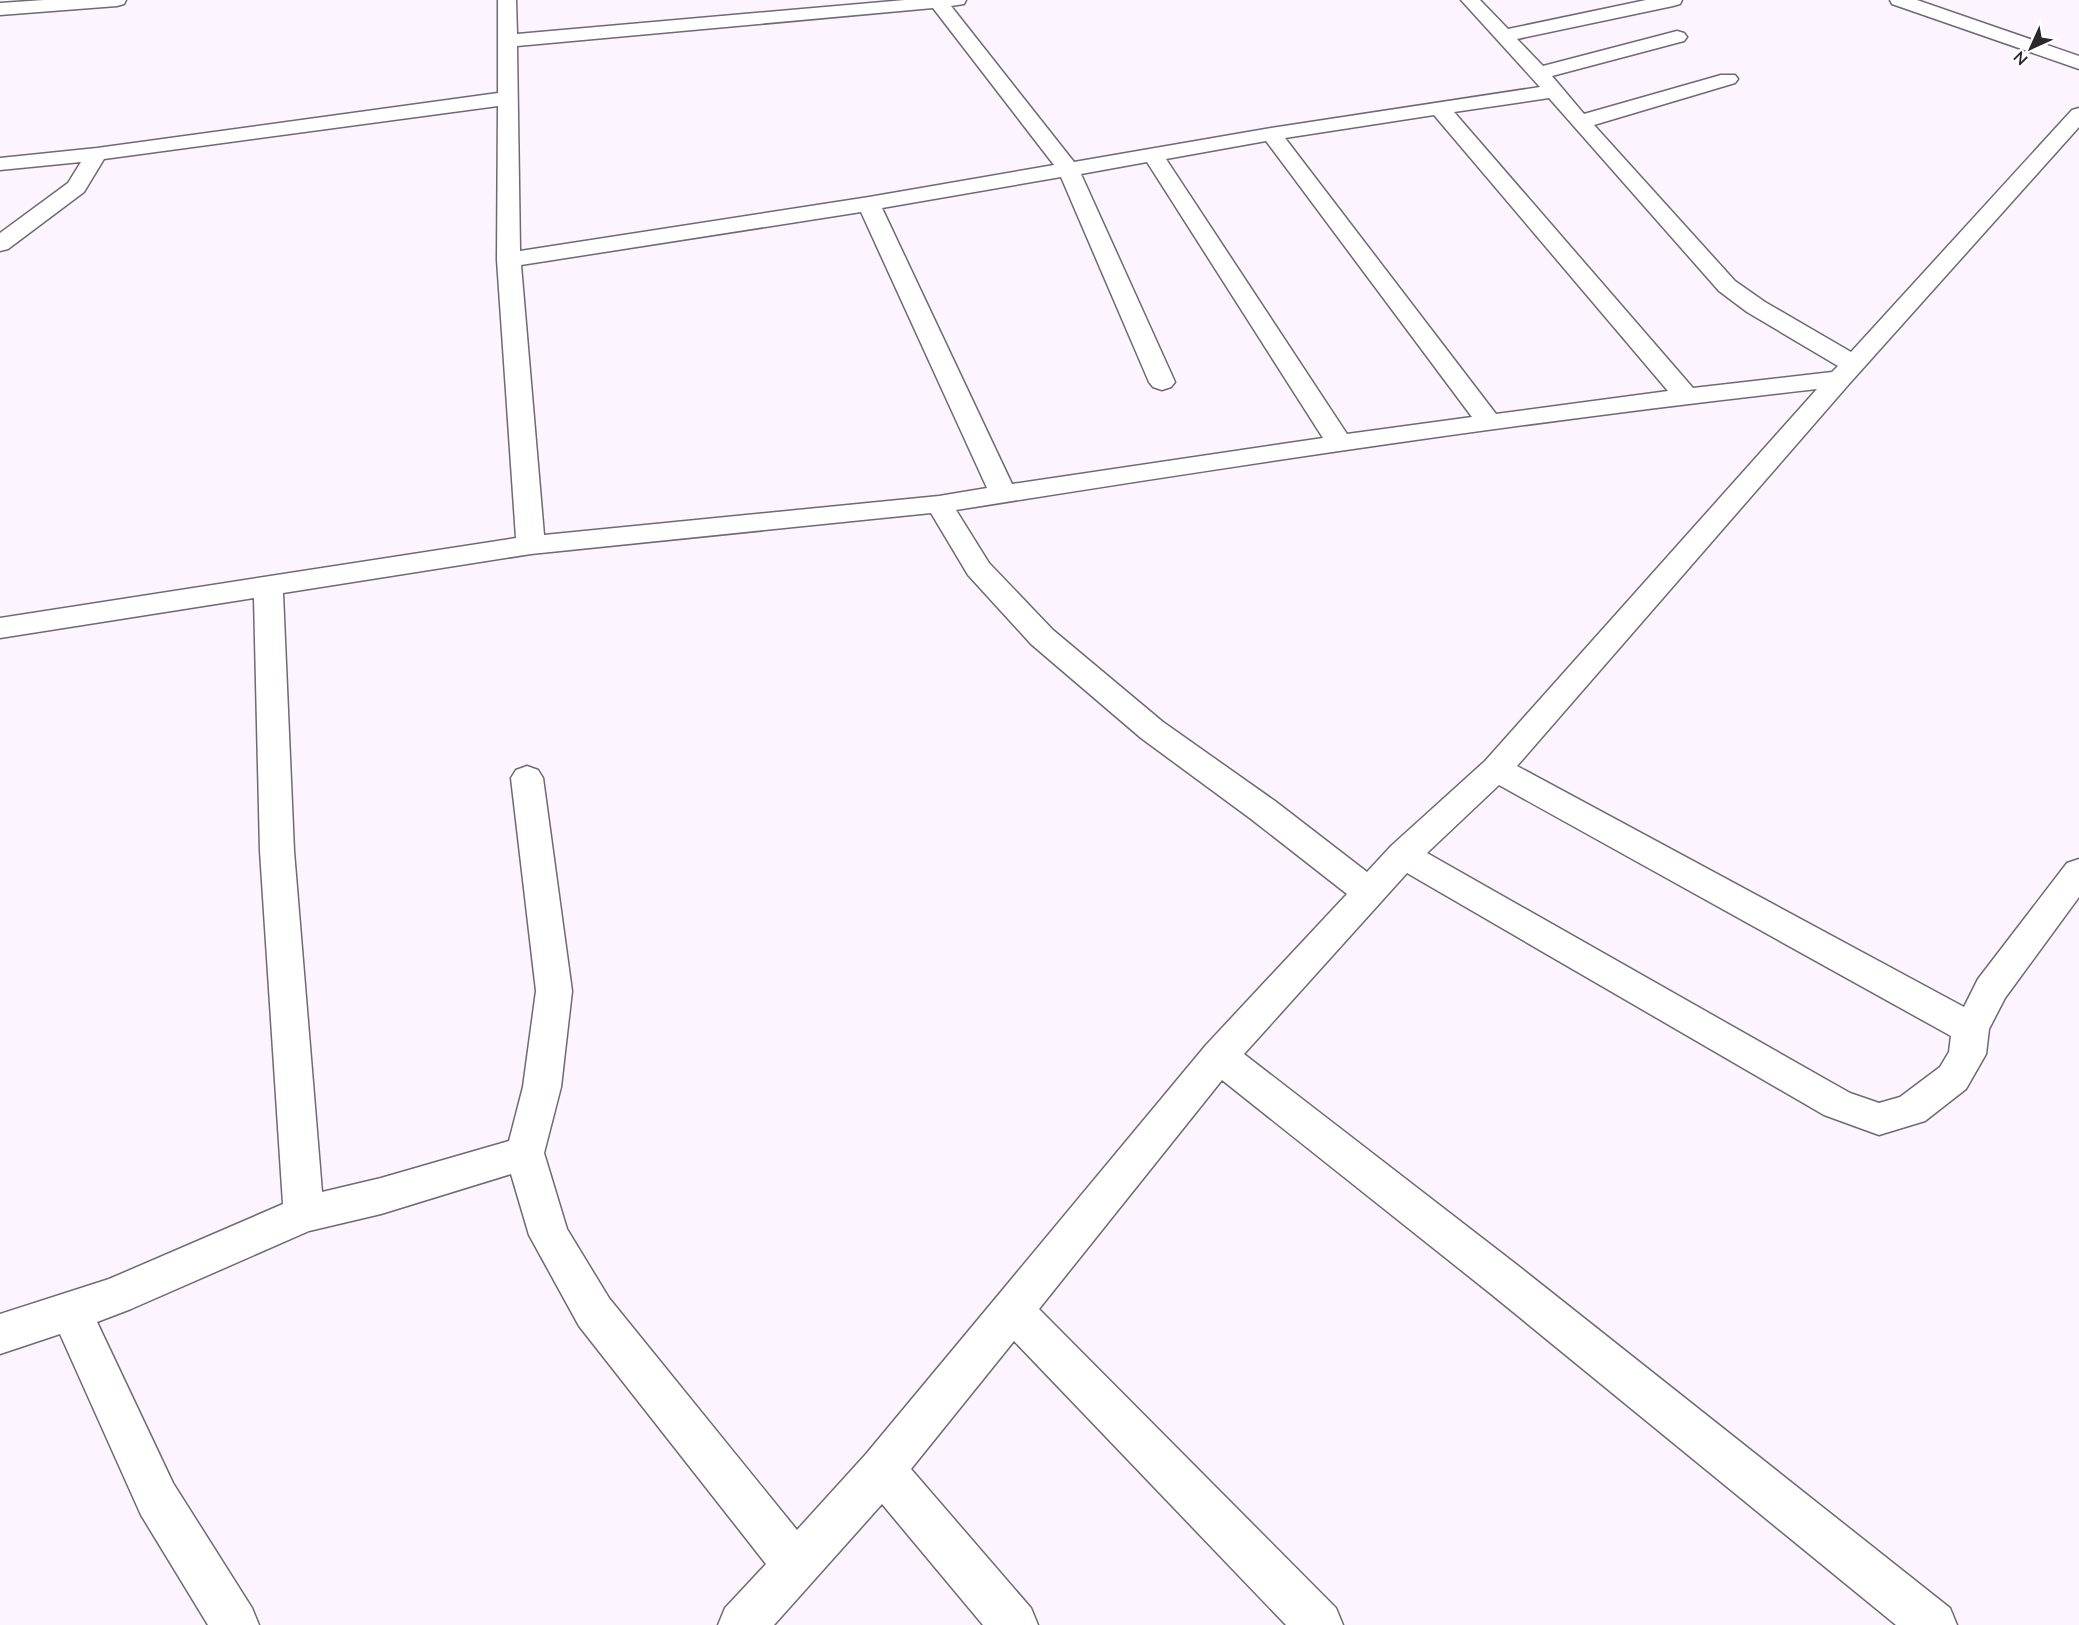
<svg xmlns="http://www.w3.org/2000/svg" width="2079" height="1625" viewBox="0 0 2079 1625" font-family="'Nunito Sans',sans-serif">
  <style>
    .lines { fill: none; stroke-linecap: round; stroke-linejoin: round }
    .minor-casing { stroke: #706873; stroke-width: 3 }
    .minor { fill: #fff; fill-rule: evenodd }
  </style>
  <rect width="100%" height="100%" fill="#fcf4fe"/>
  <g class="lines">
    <g class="minor-casing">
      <path id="minor" d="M44,0H126L124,4L117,6L0,15V3Z
        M498,0H516L517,34L905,0H966L964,4L951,6L1074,162L1271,128L1540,87L1461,0H1480L1508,29L1646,0H1682L1680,4L1673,6L1517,39L1543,66L1677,31L1684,33L1687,37L1684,41L1552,76L1584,114L1721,75H1735L1738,79L1735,83L1594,125L1735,281L1765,302L1851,352L2072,110L2079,108V127L1849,384L1517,766L1964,1007L1978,979L2067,863L2079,859V897L2005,998L1989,1029L1986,1054L1966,1089L1925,1121L1879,1135L1824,1115L1407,873L1244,1054L1521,1268L1950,1608L1957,1625H1896L1491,1294L1222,1080L1039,1309L1336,1608L1343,1625H1286L1014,1341L911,1469L1031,1608L1038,1625H983L882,1504L774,1625H718L725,1608L766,1564L579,1326L529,1235L511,1174L381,1214L309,1231L131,1309L97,1322L173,1483L252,1608L259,1625H208L141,1515L60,1334L0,1354V1314L109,1279L283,1204L260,851L254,598L0,638V618L516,538L497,260L498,106L104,159L84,192L8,249L0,251V233L68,183L81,162L0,170V158L97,148L498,93ZM933,8L1054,165L869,197L520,251L517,46ZM1549,98L1719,291L1747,312L1838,366L1832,372L1693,388L1454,112ZM1434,115L1668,391L1496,414L1285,138ZM1266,141L1472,417L1347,434L1166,159ZM1147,162L1323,438L1012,484L882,208L1061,177L1149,382L1153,387L1162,390L1171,387L1175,382L1081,174ZM861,212L987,488L939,496L544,535L521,265ZM1817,389L1485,761L1391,846L1367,872L1275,801L1163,722L1053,630L989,563L956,510C1243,464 1529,421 1817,389ZM931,513L968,575L1031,644L1141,738L1251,819L1347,894L1206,1045L866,1454L797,1530L609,1298L567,1229L544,1153L561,1087L572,991L543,778L538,770L527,766L516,770L511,778L536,991L523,1087L509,1141L381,1178L322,1192L294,851L283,593L531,554ZM1499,785L1951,1036L1949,1052L1940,1067L1900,1097L1879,1103L1850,1093L1427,853Z
        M1890,0H1917L2079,56V69L1892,4Z"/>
    </g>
    <use href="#minor" class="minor"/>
  </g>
  <g transform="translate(2031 48) rotate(225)" stroke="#ffffff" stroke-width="4.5" paint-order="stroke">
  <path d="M0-4.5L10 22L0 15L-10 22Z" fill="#2b282d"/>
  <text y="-9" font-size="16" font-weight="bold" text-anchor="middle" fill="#2b282d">N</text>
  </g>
</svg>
